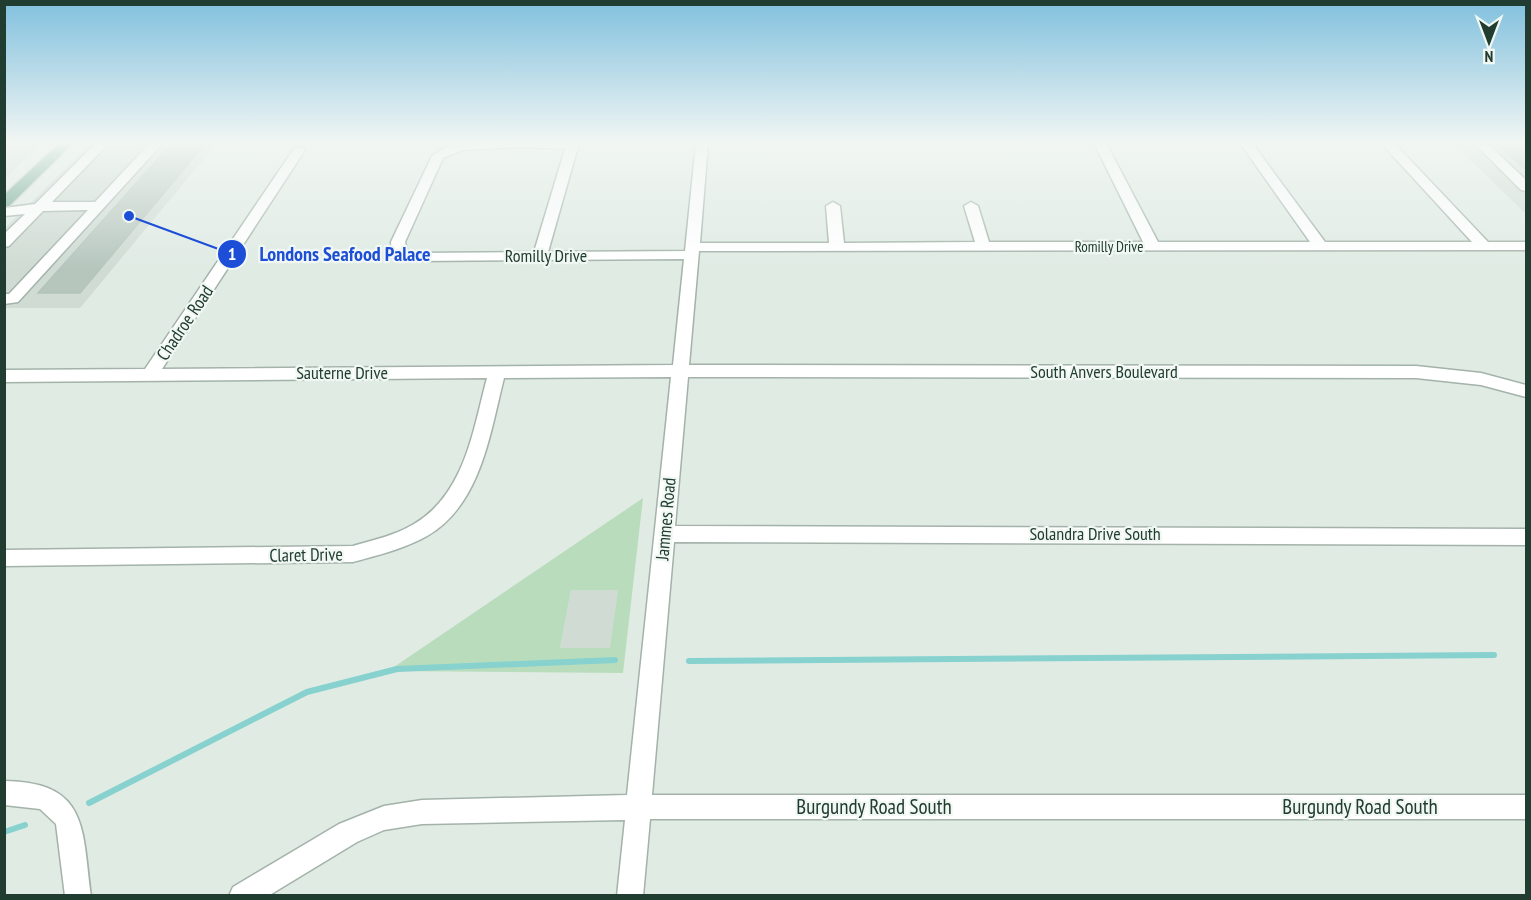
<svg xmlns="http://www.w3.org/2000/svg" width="1531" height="900" viewBox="0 0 1531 900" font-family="'PT Sans Narrow',sans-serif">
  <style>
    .built { fill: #cfdbd3 }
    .green { fill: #b9ddbc; fill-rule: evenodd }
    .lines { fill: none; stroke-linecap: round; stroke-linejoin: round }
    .stream { stroke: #87d1cf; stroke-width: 6 }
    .building { fill: #b6c6bd; stroke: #b3c5ba; stroke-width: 1.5 }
    .minor-casing { stroke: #a3b3aa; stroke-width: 3 }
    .major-casing { stroke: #c1c8c5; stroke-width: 3 }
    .minor { fill: #fff; fill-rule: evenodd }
    .major { fill: #64a186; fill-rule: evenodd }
    .labels { text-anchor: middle; stroke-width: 4.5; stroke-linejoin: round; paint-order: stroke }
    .far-street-label { font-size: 15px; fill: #213c30; stroke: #f1f8f3 }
    .street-label { font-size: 18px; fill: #213c30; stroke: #f1f8f3 }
    .near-street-label { font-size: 21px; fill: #213c30; stroke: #f1f8f3 }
    .leader { fill: none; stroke: #1d4ed8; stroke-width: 2 }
    .callout-dot { fill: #1d4ed8; stroke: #f1f8f3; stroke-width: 2 }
    .mark-label { font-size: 18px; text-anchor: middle; font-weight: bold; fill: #fff }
    .callout-label { font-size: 20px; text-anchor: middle; font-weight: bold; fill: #1d4ed8; stroke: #f1f8f3; stroke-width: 4.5; stroke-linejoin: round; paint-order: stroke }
  </style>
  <rect width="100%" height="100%" fill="#e0ebe4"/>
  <path class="built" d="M5,143H42L5,178Z
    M91,143H217L80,308H5V228Z
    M1453,143H1526V214Z
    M571,590H618L611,648H560Z"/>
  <path class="green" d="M643,498L623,673L388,671ZM571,590H618L610,648H560Z"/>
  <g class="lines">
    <path class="stream" d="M689,661L1494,655
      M89,803L307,692L397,669L615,660
      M4,832L25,825"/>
  </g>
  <path class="building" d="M172,143H206L80,293H38Z
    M1496,143H1527V171Z"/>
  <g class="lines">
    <g class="minor-casing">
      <path id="minor" d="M96,143H109L52,202H95L150,143H163L18,302L4,304V294H9L88,210L43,211L9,246L4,247V234L25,214L4,216V208L35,204Z
        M462,143H579L548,252L685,251L696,143H708L700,243H829L826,206L833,202L840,206L844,243L975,242L964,206L971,202L978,206L989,242H1143L1094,143H1106L1158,242H1310L1240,143H1252L1325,242H1472L1381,143H1394L1488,242H1526V250L699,251L689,365L1416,366L1481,373L1526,385V397L1481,385L1416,378L688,377L675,526L1526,529V545L674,542L652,795H1526V819H650L643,896H617L625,820L422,824L384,830L357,842L268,896H229L233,887L339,824L384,806L422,800L627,795L671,377L504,378C490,433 481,505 427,536C404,549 378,555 353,562L4,566V550L353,546C374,540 396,535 414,524C465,494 473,430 487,378L4,382V370L145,369L293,150L299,146L305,150L162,369L673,365L684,259L416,261C404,258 391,257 391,242L432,156L444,148ZM522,147L565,149L534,252L417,253L407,250L405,242L443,158L463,150Z
        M1474,143H1487L1526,180V191L1521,190Z
        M4,781C89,782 82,829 91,896H65L56,824L40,809L4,805Z"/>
    </g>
    <g class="major-casing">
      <path id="major" d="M60,143H73L9,206L4,207V195Z"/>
    </g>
    <use href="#minor" class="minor"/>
    <use href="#major" class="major"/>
  </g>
  <linearGradient id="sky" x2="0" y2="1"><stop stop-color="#81c0de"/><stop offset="0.53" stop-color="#f1f6f3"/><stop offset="1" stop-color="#f1f6f3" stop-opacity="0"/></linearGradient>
  <rect width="1531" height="269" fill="url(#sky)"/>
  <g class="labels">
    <g class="far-street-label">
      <text x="1109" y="252">Romilly Drive</text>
    </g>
    <g class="street-label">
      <text x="546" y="262">Romilly Drive</text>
      <text transform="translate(185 323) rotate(-56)" y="6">Chadroe Road</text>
      <text x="1104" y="378">South Anvers Boulevard</text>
      <text x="342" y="379">Sauterne Drive</text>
      <text transform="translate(666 519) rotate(-85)" y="6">Jammes Road</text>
      <text x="1095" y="540">Solandra Drive South</text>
      <text transform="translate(306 555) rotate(-1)" y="6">Claret Drive</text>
    </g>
    <g class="near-street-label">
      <text x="874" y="814">Burgundy Road South</text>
      <text x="1360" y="814">Burgundy Road South</text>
    </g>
  </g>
  <path class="leader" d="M129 216L232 254"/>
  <g class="callout-dot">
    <circle cx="129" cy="216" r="6"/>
    <circle cx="232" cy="254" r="15"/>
  </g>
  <g class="mark-label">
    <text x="232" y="260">1</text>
  </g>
  <g class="callout-label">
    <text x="345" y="261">Londons Seafood Palace</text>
  </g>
  <rect width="1531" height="900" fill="none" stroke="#213c30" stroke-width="12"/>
  <g transform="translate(1489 42) rotate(180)" stroke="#f1f8f3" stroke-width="4.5" paint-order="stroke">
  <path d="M0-4.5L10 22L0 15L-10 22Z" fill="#213c30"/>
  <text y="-9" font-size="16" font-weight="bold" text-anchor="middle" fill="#213c30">N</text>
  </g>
</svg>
